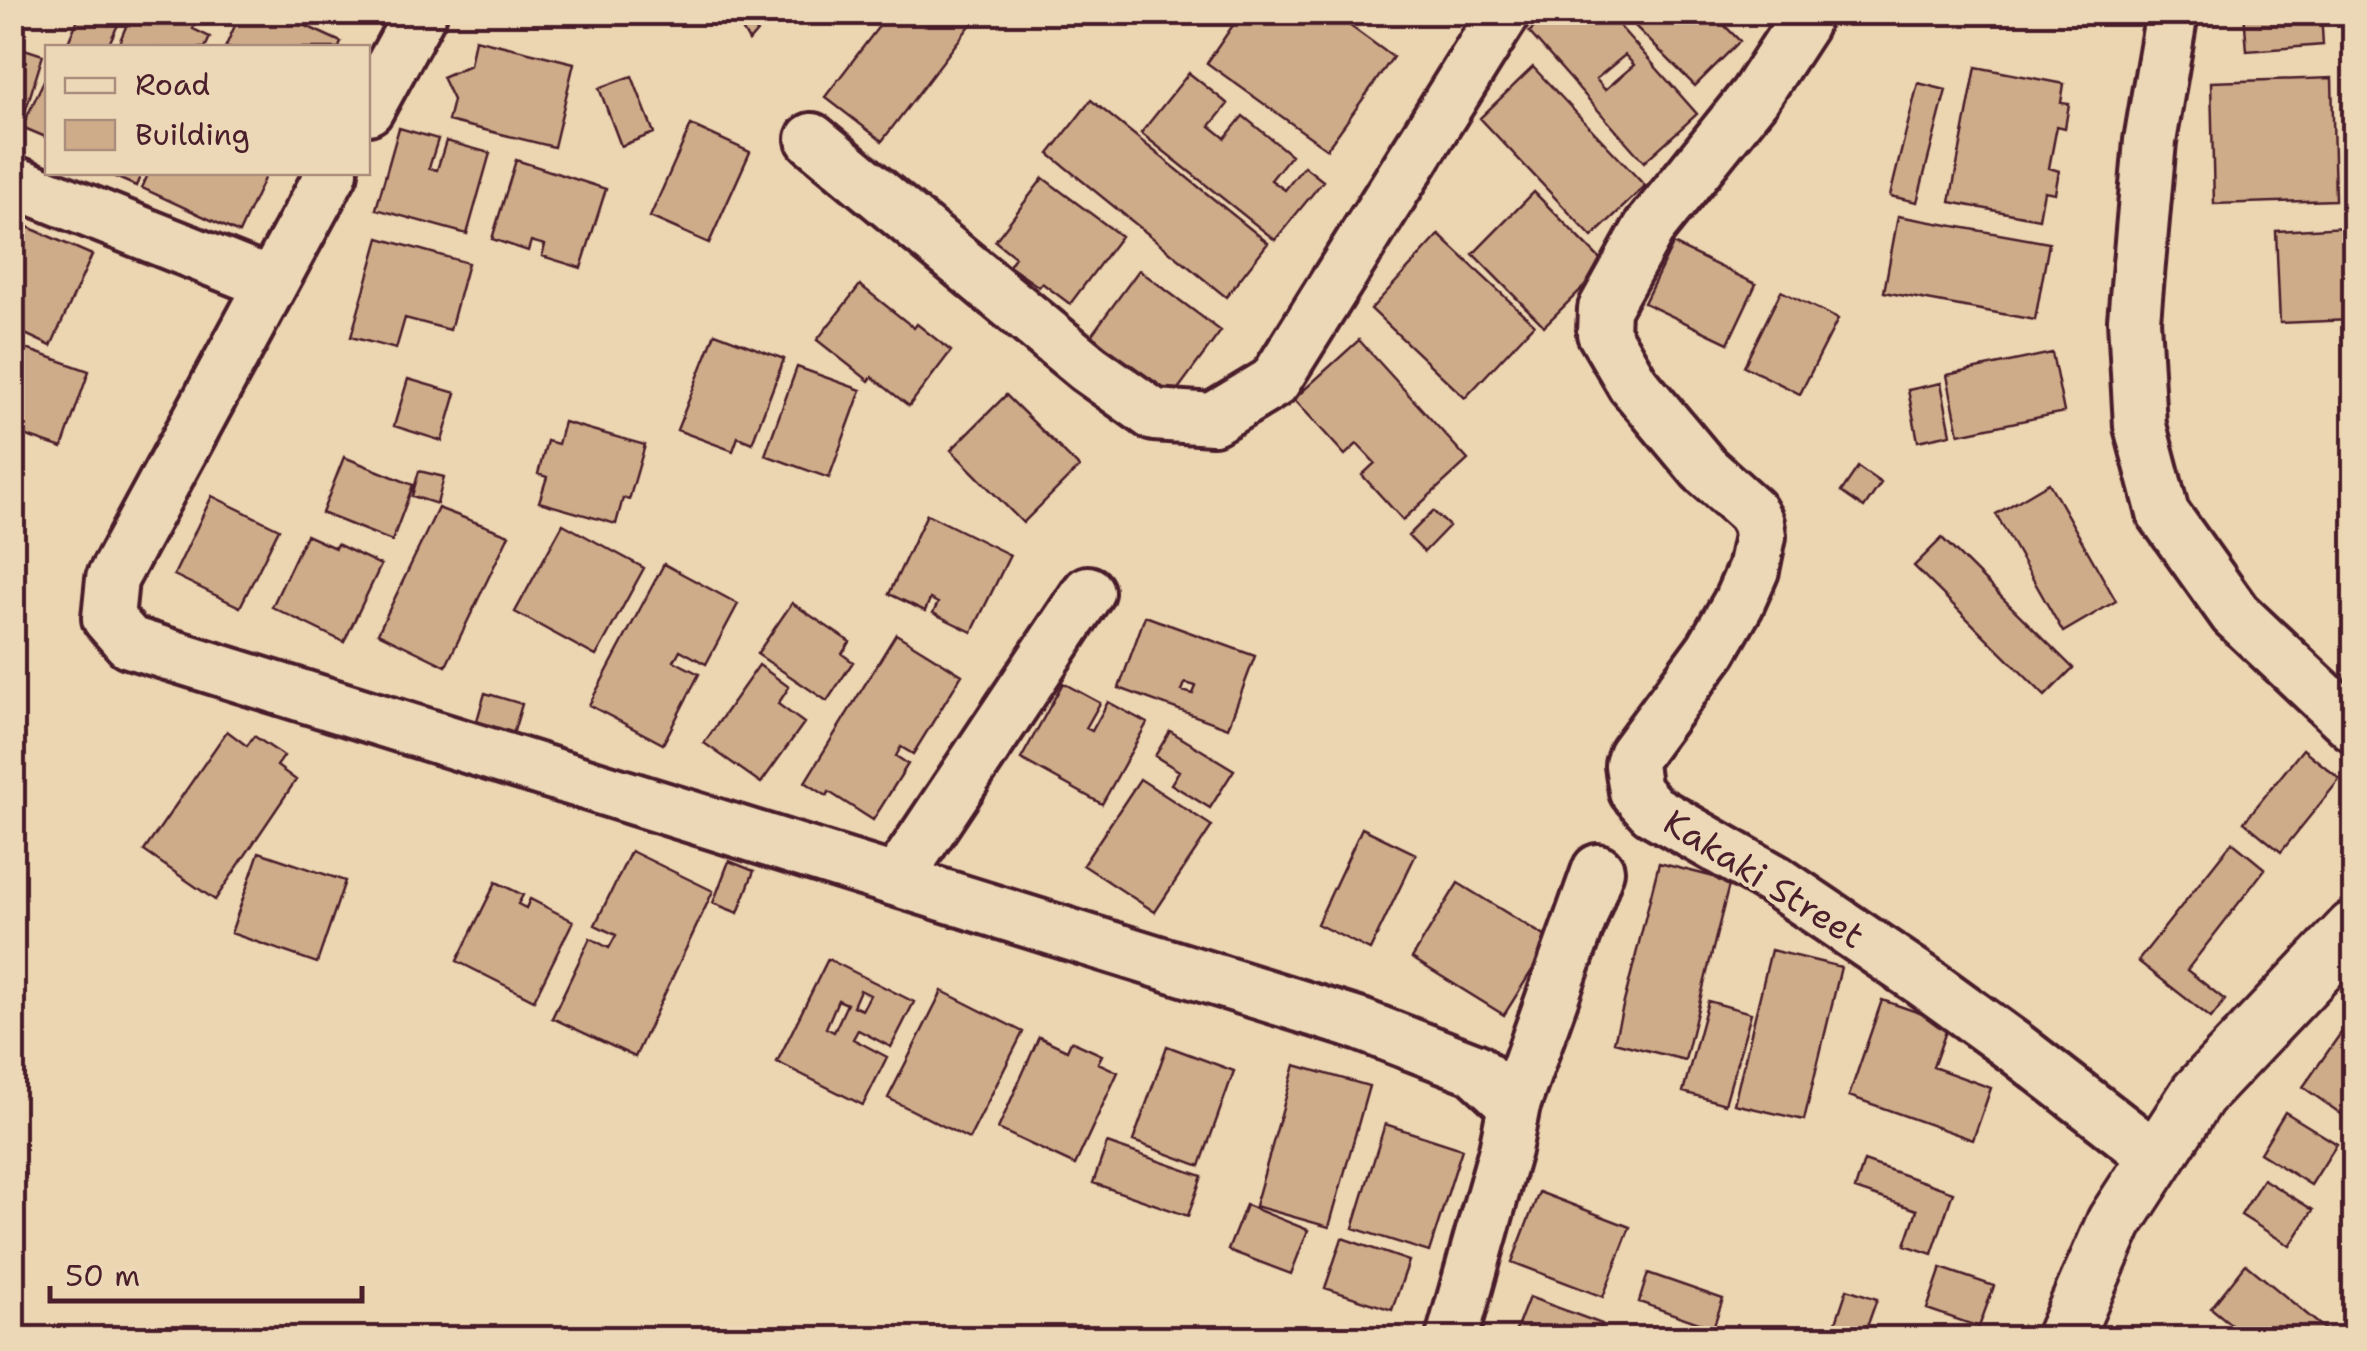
<svg xmlns="http://www.w3.org/2000/svg" width="2367" height="1351" viewBox="0 0 2367 1351" font-family="'Shantell Sans',sans-serif">
  <style>
    .building { fill: #cfac89; stroke: #4a1f2b; stroke-width: 2.5; fill-rule: evenodd }
    .lines { fill: none; stroke-linecap: round; stroke-linejoin: round }
    .minor-casing { stroke: #4a1f2b; stroke-width: 58 }
    .tertiary-casing { stroke: #4a1f2b; stroke-width: 62 }
    .minor { stroke: #ecd8b6; stroke-width: 50 }
    .tertiary { stroke: #ecd8b6; stroke-width: 55 }
    .labels { text-anchor: middle; stroke-width: 8; stroke-linejoin: round; paint-order: stroke }
    .street-label { font-size: 35px; fill: #4a1f2b; stroke: #ecd8b6 }
  </style>
  <rect width="100%" height="100%" fill="#ecd5b1"/>
  <filter id="ink" filterUnits="userSpaceOnUse"><feTurbulence type="fractalNoise" baseFrequency=".01" numOctaves="2"/><feDisplacementMap in="SourceGraphic" scale="20" xChannelSelector="R" yChannelSelector="G"/><feConvolveMatrix kernelMatrix="1 2 1 2 8 2 1 2 1" color-interpolation-filters="sRGB"/></filter>
  <g filter="url(#ink)">
    <path class="building" d="M81,12H124L107,48L67,45Z
      M132,12L155,17L157,12H200L193,29L210,37L205,48H117Z
      M241,12H276L341,42L339,48H225Z
      M732,12H774L749,41Z
      M882,12H967L975,19L882,141L825,97L883,21L878,17Z
      M1242,12H1331L1393,57L1327,149L1207,63Z
      M1551,12H1607L1697,114L1644,162L1529,32ZM1625,55L1634,65L1605,90L1596,79Z
      M1621,12H1711L1740,41L1695,86Z
      M2244,12H2321L2323,45L2247,51Z
      M475,39L574,63L554,147L448,121L453,100L442,77L470,65Z
      M12,45L43,55L21,125L12,122Z
      M1533,67L1645,186L1592,237L1480,118Z
      M1976,67L2064,84L2061,103L2069,104L2065,128L2057,126L2049,168L2059,171L2055,193L2044,191L2039,219L1950,202Z
      M48,72V138L22,127Z
      M1189,73L1228,104L1210,126L1225,138L1243,116L1291,155L1271,180L1285,190L1304,166L1323,181L1275,240L1141,133Z
      M632,76L654,133L621,146L599,88Z
      M2332,78L2335,200L2214,204L2211,82Z
      M1918,83L1946,90L1917,202L1890,196Z
      M1091,100L1268,243L1226,297L1049,154Z
      M691,125L750,152L709,243L650,217Z
      M399,128L438,139L429,168L437,170L446,141L490,153L467,234L376,209Z
      M516,160L606,189L581,268L542,256L545,245L531,241L528,251L492,239Z
      M104,172H142L136,186Z
      M149,172H267L239,233L142,188Z
      M1043,178L1121,236L1070,304L1042,283L1039,287L1009,266L1015,257L995,241Z
      M1534,192L1606,265L1544,326L1473,254Z
      M1898,216L2049,243L2035,320L1884,292Z
      M14,221L92,255L51,346L12,328Z
      M2346,227L2351,320L2280,323L2276,231Z
      M1439,235L1534,324L1465,398L1371,309Z
      M379,238L468,263L450,330L405,318L396,349L351,337Z
      M1673,244L1756,284L1728,343L1644,303Z
      M1139,270L1221,331L1167,404L1158,387L1140,374L1132,384L1087,341Z
      M860,285L914,328L917,324L951,351L909,406L872,377L869,381L817,340Z
      M1781,291L1838,319L1800,394L1744,366Z
      M715,333L784,359L752,443L738,437L733,451L677,430Z
      M1359,340L1468,460L1403,520L1362,475L1375,463L1357,444L1345,455L1294,399Z
      M12,344L89,371L62,448L12,431Z
      M2052,353L2064,412L1959,434L1947,375Z
      M797,367L861,390L829,478L765,455Z
      M408,379L456,393L442,441L394,426Z
      M1941,383L1951,434L1918,441L1908,390Z
      M1006,395L1079,467L1023,523L951,450Z
      M564,422L645,445L629,500L623,498L616,524L539,502L547,477L538,474L547,441L558,444Z
      M344,457L413,485L392,541L322,513Z
      M1858,467L1881,483L1864,508L1841,492Z
      M419,471L444,477L437,504L412,496Z
      M2049,483L2116,601L2063,632L1996,514Z
      M212,496L279,529L240,607L174,575Z
      M438,508L509,535L446,666L378,633Z
      M1433,511L1449,526L1424,552L1408,536Z
      M927,514L1010,555L972,632L933,613L938,603L930,599L925,611L889,594Z
      M563,524L644,568L596,656L515,612Z
      M306,535L335,548L337,544L381,565L344,642L272,607Z
      M1942,538L2073,668L2045,696L1914,566Z
      M664,564L738,604L706,664L680,650L674,661L699,674L663,744L589,705Z
      M792,603L850,642L842,654L853,662L827,701L757,654Z
      M1145,616L1255,656L1228,728L1119,688ZM1185,683L1196,686L1193,694L1182,691Z
      M896,634L962,675L913,754L901,747L896,756L908,764L873,820L829,792L827,796L805,782Z
      M759,665L789,687L778,704L804,723L761,783L704,743Z
      M1063,683L1100,703L1086,728L1092,731L1108,702L1147,723L1102,804L1021,759Z
      M485,693L522,704L511,741L474,731Z
      M227,731L247,746L254,736L284,756L277,766L296,780L215,900L144,851Z
      M1170,731L1234,770L1210,808L1171,784L1179,771L1155,756Z
      M2303,749L2340,779L2281,852L2244,822Z
      M1140,779L1212,826L1155,912L1083,865Z
      M1362,828L1416,854L1370,950L1317,924Z
      M2232,842L2265,869L2187,970L2225,1000L2211,1018L2138,961Z
      M631,851L713,891L635,1057L552,1018L590,938L609,948L616,935L595,925Z
      M259,852L345,881L317,963L231,933Z
      M729,861L754,871L738,913L713,903Z
      M1659,863L1730,881L1685,1060L1614,1042Z
      M496,882L523,895L518,904L526,908L530,899L573,921L534,1000L457,961Z
      M1458,883L1551,940L1504,1015L1412,958Z
      M1771,950L1841,967L1804,1120L1734,1104Z
      M828,959L914,1002L891,1047L858,1030L853,1039L887,1057L863,1105L777,1062ZM860,990L870,995L862,1010L853,1006ZM838,1000L847,1004L834,1032L826,1028Z
      M942,991L1023,1032L969,1139L888,1098Z
      M1882,1000L1949,1023L1933,1067L1991,1088L1973,1140L1849,1096Z
      M1708,1001L1751,1013L1725,1104L1683,1092Z
      M2350,1020L2354,1023V1123L2303,1087Z
      M1039,1037L1067,1050L1071,1041L1102,1055L1098,1063L1118,1072L1075,1165L998,1129Z
      M1167,1046L1234,1071L1200,1166L1133,1141Z
      M1295,1065L1369,1086L1329,1227L1255,1206Z
      M2285,1112L2337,1144L2311,1185L2260,1153Z
      M1385,1124L1462,1149L1429,1252L1353,1228Z
      M1107,1143L1202,1176L1188,1216L1093,1183Z
      M1864,1161L1953,1192L1932,1254L1905,1245L1917,1210L1855,1189Z
      M2263,1179L2313,1210L2290,1246L2241,1215Z
      M1539,1192L1630,1227L1603,1297L1512,1262Z
      M1246,1205L1308,1230L1291,1274L1228,1250Z
      M1342,1238L1409,1261L1392,1310L1325,1288Z
      M2246,1264L2326,1330L2319,1338H2248L2211,1308Z
      M1941,1268L1994,1286L1979,1327L1927,1309Z
      M1648,1273L1723,1299L1713,1328L1639,1302Z
      M1847,1289L1877,1299L1863,1338L1833,1331Z
      M1529,1297L1602,1324L1597,1338H1513Z
      M889,1327L936,1338H887Z
      M2341,1328L2352,1338H2331Z
      M1627,1331L1653,1338H1624Z"/>
    <g class="lines">
      <g class="minor-casing">
        <path id="minor" d="M2172,12L2150,141L2134,320L2140,426L2163,513L2235,614L2354,726
          M1802,24L1755,96L1649,228L1604,309L1603,333L1633,384L1704,469L1751,511L1758,523L1760,536L1753,570L1738,604L1712,649L1634,755L1631,765L1635,791L1652,810L1776,881L1922,980L2017,1049L2157,1158
          M368,109L421,12
          M812,139L1088,368L1154,415L1213,419L1274,382L1505,12
          M332,172L112,579L108,618L129,642L1361,1025L1475,1069L1514,1105L1505,1150L1452,1338
          M12,181L271,284
          M897,879L1088,592
          M1514,1105L1598,870"/>
      </g>
      <g class="tertiary-casing">
        <path id="tertiary" d="M2064,1338L2115,1222L2198,1094L2354,929"/>
      </g>
      <use href="#minor" class="minor"/>
      <use href="#tertiary" class="tertiary"/>
    </g>
  </g>
  <g class="labels">
    <g class="street-label">
      <text transform="translate(1764 879) rotate(32)" y="12">Kakaki Street</text>
    </g>
  </g>
  <rect width="2367" height="1351" fill="none" stroke="#ecd8b6" stroke-width="50"/>
  <rect x="25" y="25" width="2317" height="1301" fill="none" stroke="#4a1f2b" stroke-width="4" filter="url(#ink)"/>
  <rect x="45" y="45" width="325" height="130" fill="#ecd8b6" stroke="#ab8e7e" stroke-width="2.5"/>
  <rect x="65" y="78" width="50" height="15" fill="#ecd8b6" stroke="#ab8e7e" stroke-width="2.5"/>
  <text x="135" y="95" font-size="30" fill="#4a1f2b">Road</text>
  <rect x="65" y="120" width="50" height="30" fill="#cfac89" stroke="#ab8e7e" stroke-width="2.5"/>
  <text x="135" y="145" font-size="30" fill="#4a1f2b">Building</text>
  <path d="M50 1286v15h312v-15" fill="none" stroke="#4a1f2b" stroke-width="5"/>
  <text x="65" y="1286" font-size="30" fill="#4a1f2b" stroke="#ecd8b6" stroke-width="8" paint-order="stroke">50 m</text>
</svg>
